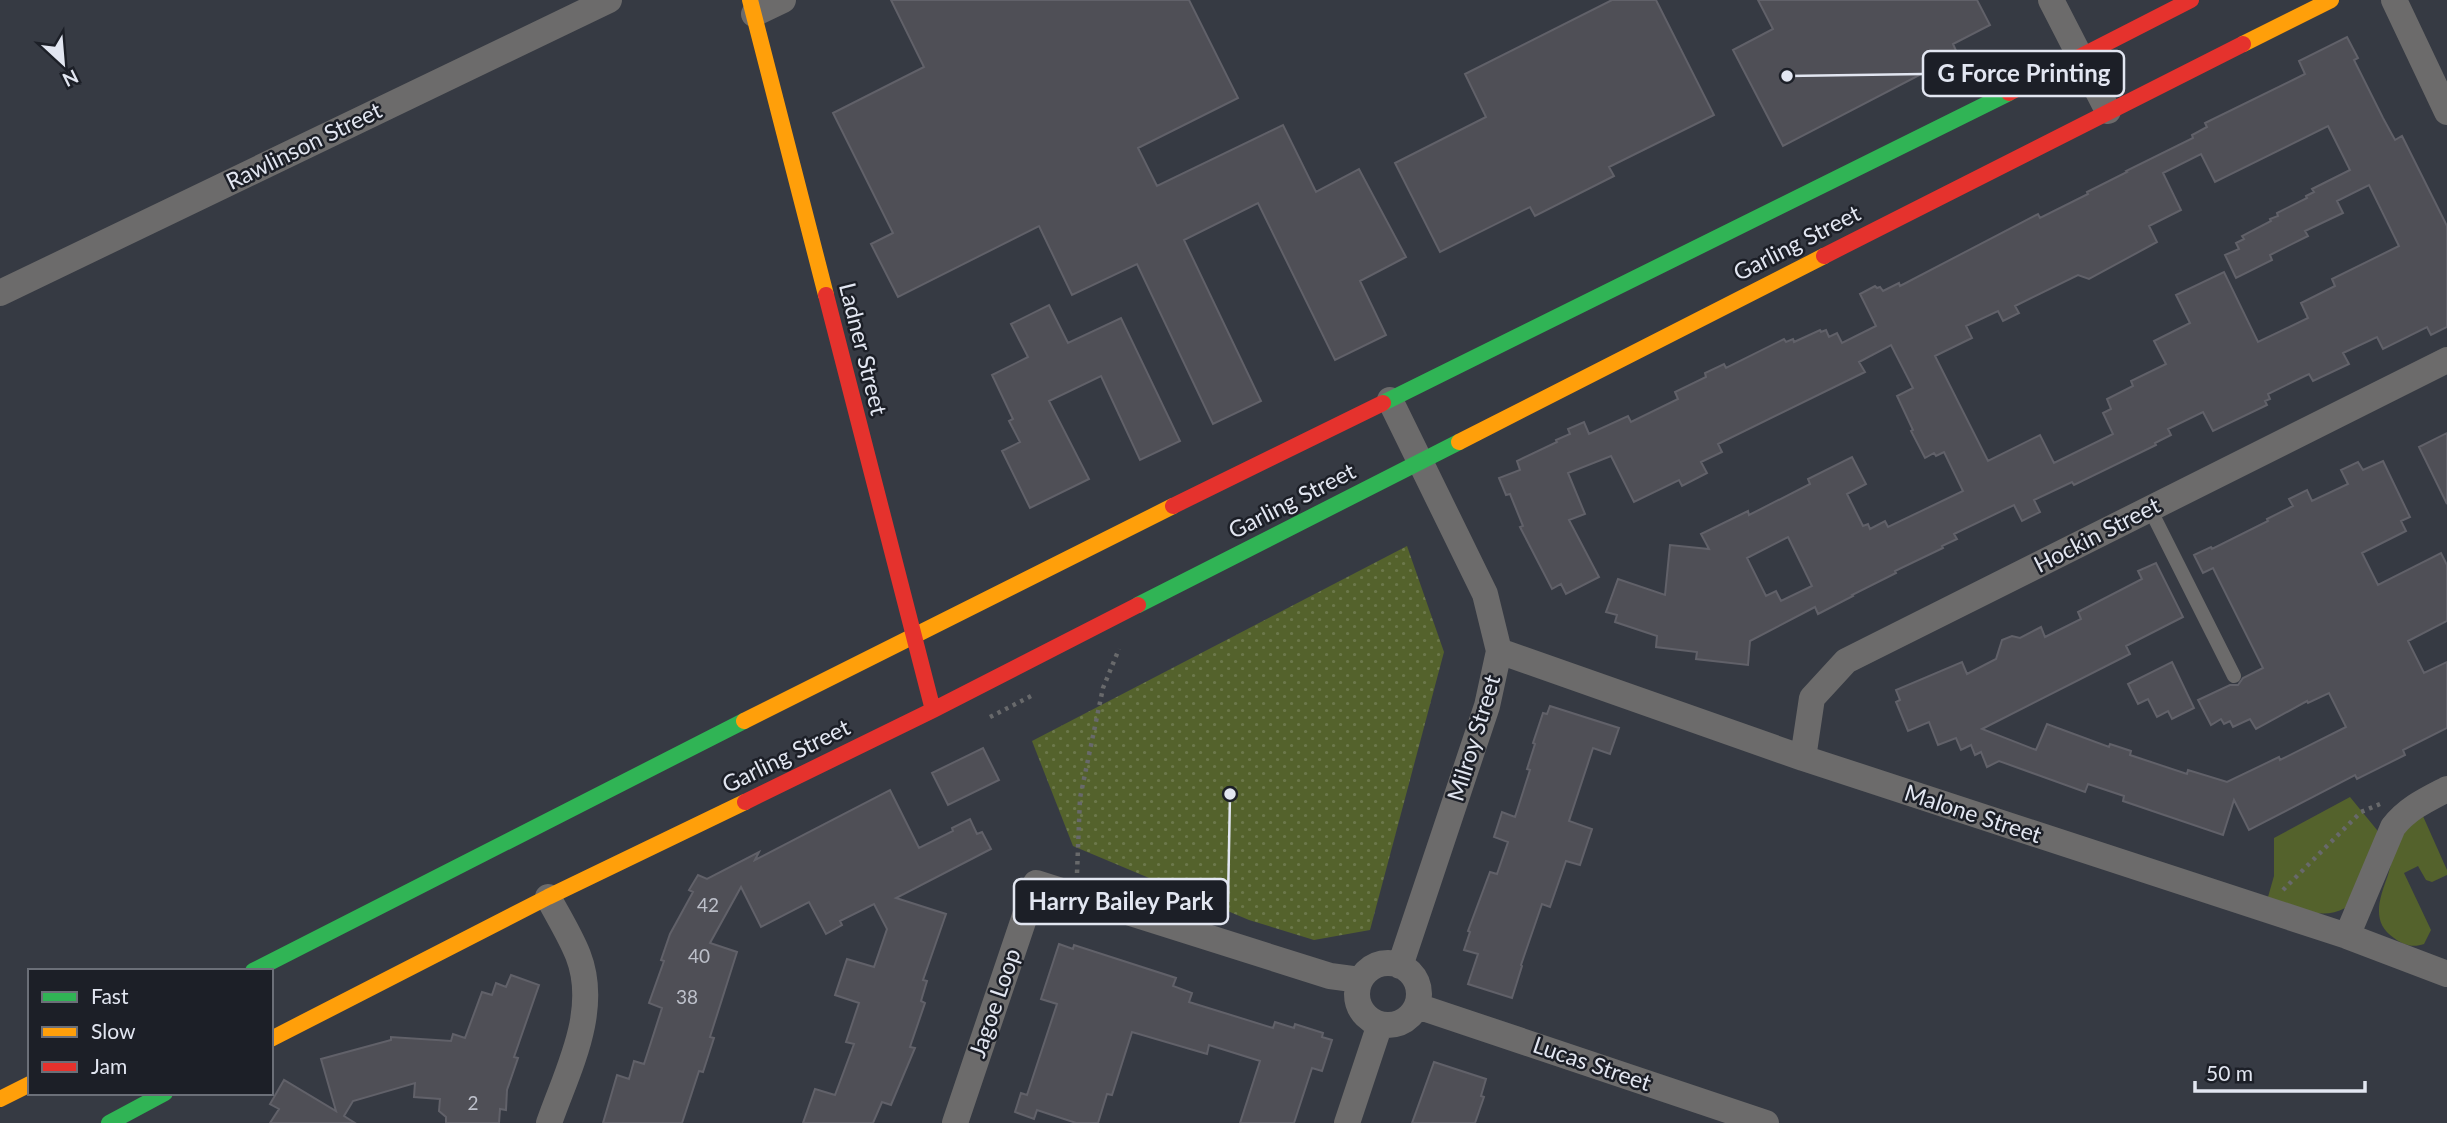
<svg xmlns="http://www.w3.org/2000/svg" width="2447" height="1123" viewBox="0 0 2447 1123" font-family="Lato,sans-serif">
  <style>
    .grass { fill: #54622c }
    .park { fill: url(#park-dots) }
    .building { fill: #4f4f56; stroke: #616169; stroke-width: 2; fill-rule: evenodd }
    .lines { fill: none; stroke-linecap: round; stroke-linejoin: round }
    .path { stroke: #68696b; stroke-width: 4.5; stroke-dasharray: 3.5 5; stroke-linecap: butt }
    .lane { stroke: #6c6b6b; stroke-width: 14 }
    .street { stroke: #6c6b6b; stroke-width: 26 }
    .fast { stroke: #30b455; stroke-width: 16 }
    .slow { stroke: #ff9f0a; stroke-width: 16 }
    .jam { stroke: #e5322d; stroke-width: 16 }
    .labels { text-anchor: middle; stroke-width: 5; stroke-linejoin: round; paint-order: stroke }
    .number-label { font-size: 19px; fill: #bdc0ca }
    .street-label { font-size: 23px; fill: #e2e6f1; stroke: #1c1f27 }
    .leader { fill: none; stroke: #e2e6f1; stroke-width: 2.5 }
    .callout-dot { fill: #e2e6f1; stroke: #1c1f27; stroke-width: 2.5 }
    .callout { fill: #1c1f27; stroke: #e2e6f1; stroke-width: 2.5 }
    .callout-label { font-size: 24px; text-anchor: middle; font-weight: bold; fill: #e2e6f1 }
  </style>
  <defs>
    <pattern id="park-dots" width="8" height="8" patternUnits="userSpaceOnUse" patternTransform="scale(1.75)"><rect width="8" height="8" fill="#54622c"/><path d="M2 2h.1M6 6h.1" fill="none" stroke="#6c784b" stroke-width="1.8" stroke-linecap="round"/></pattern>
  </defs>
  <rect width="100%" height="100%" fill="#363a43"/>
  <path class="grass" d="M2350,797L2377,830L2378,838L2345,908C2320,922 2293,906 2268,897L2274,876V838Z
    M2422,814L2447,870V875L2432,882L2426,880L2418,866L2404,873L2431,930L2424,944C2413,948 2403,945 2394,938C2370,922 2380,897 2388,875C2391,865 2393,853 2398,844C2403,832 2413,823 2422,814Z"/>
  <path class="park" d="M1407,546L1444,652L1370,930L1314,940L1249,920L1073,846L1032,741Z"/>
  <path class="building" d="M891,0H1189L1238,98L1138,148L1157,186L1283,125L1316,192L1359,169L1406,257L1360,281L1386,335L1335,360L1258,203L1184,240L1261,401L1213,424L1137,264L1072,295L1039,226L898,297L871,244L893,233L833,113L924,67Z
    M1612,0H1656L1714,115L1609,167L1614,176L1535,216L1530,207L1440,252L1395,163L1486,117L1465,74Z
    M1758,0H1977L1990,25L1953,44L1958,55L1783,146L1733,50L1773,29Z
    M2347,37L2358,58L2354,60L2383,118L2395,140L2402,136L2447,226V327L2431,335L2427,327L2383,349L2377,337L2343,353L2349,364L2313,381L2309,374L2268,394L2270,399L2265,401L2267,405L2213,431L2203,412L2168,429L2171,435L2155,443L2156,445L2074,485L2072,482L2034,500L2040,512L2022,521L2014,505L1954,534L1957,539L1942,546L1943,548L1895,571L1896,573L1852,595L1853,596L1818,614L1815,607L1750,641L1748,665L1696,659L1697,652L1656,647L1657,636L1615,622L1617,615L1606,612L1618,579L1665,595L1670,545L1709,549L1701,534L1748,511L1749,515L1810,484L1808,479L1852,457L1866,484L1847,494L1863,526L1868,524L1870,529L1885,521L1888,527L1963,491L1944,452L1936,456L1934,453L1925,458L1911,431L1913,430L1897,396L1913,388L1891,345L1859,362L1865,372L1718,444L1722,452L1701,462L1707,473L1682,486L1679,480L1634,502L1611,456L1568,473L1585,514L1569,520L1599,577L1566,594L1561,584L1552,589L1520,527L1523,526L1510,494L1506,495L1499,478L1520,470L1517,461L1557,442L1556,440L1570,434L1568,429L1584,422L1589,434L1628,416L1631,422L1678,399L1675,392L1706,377L1705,373L1724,364L1726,368L1784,339L1786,342L1793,339L1794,342L1820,330L1821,332L1826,330L1829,337L1837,333L1842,343L1876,326L1860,294L1875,286L1877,288L1880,287L1883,291L1899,283L1900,286L2038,214L2040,218L2088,194L2087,192L2127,172L2126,171L2193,138L2192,135L2207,127L2205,123L2305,74L2299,61ZM2328,126L2350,170L2312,189L2314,192L2306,196L2307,198L2277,213L2278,216L2270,219L2271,221L2242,236L2244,239L2236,243L2239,249L2225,255L2236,278L2272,260L2270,255L2308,236L2305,231L2343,213L2337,201L2369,185L2399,246L2332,279L2335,286L2301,303L2308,318L2258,342L2224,272L2176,295L2190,323L2154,341L2166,364L2131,381L2133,386L2107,399L2111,409L2103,413L2113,434L2054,463L2040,435L1988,461L1935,356L1972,338L1966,326L1998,311L2003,321L2019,313L2015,306L2078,275L2089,279L2157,242L2149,226L2181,210L2163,173L2201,154L2215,182ZM1788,537L1812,586L1781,601L1776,591L1766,596L1747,558Z
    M1049,305L1068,343L1121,318L1180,441L1140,460L1101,376L1049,401L1089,479L1030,508L1002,451L1020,442L1009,421L1013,419L992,375L1028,357L1011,324Z
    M2447,433V504L2419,447Z
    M2383,461L2410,517L2401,521L2406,531L2362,553L2378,585L2441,553L2447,565V621L2408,641L2424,673L2447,662V728L2403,750L2405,755L2357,779L2355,775L2249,830L2234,800L2223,835L2123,801L2124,796L2088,784L2085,792L1999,761L1987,767L1981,752L1975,755L1971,745L1961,750L1956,738L1938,745L1929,722L1908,731L1896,702L1900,700L1896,690L1962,662L1967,674L1996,659L2002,640L2012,636L2020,638L2041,627L2045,637L2081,619L2078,612L2142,579L2138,571L2156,563L2183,617L2126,646L2130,654L1982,729L2036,750L2047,724L2109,747L2110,744L2131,751L2130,755L2187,774L2188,770L2227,782L2279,757L2280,760L2346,727L2329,693L2308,703L2307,701L2256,729L2250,719L2233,727L2230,721L2224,724L2221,719L2211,725L2198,700L2230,685H2238L2243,678L2263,668L2213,568L2203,573L2194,555L2211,547L2212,549L2268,521L2267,519L2293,506L2289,499L2307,490L2312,501L2348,484L2341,470L2358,462L2363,470Z
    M2172,662L2194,708L2172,719L2168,711L2157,717L2148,699L2138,704L2128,684Z
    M1550,706L1619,728L1610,754L1593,748L1569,821L1592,829L1580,865L1566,861L1550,907L1542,904L1521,965L1522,966L1512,998L1468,984L1478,954L1464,950L1470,932L1468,931L1490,872L1497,874L1508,842L1494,837L1502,812L1515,817L1530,770L1527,769L1535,744L1533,743L1543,713L1547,714Z
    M983,748L999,780L948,805L932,773Z
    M890,790L919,848L953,831L952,828L970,819L977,834L982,832L991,849L896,898L946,914L923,980L927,981L921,1001L925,1003L910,1047L915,1048L891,1105L882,1102L873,1123H803L815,1089L835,1095L854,1044L846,1042L859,1003L835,995L847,959L874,967L887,929L874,904L840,921L842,925L826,934L809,902L761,927L741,887L710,943L737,952L710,1037L714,1038L703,1072L699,1071L682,1123H603L617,1075L629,1079L634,1061L644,1064L662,1008L649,1003L664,961L661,960L670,934L693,892L689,890L698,875L707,879L759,852L755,860Z
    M1059,944L1073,949L1074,945L1176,978L1173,986L1192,993L1189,1002L1273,1028L1275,1022L1294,1028L1295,1024L1323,1033L1322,1037L1332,1040L1322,1071L1312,1068L1294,1123H1240L1260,1061L1209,1045L1207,1054L1132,1032L1112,1095L1107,1094L1098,1123H1076L1037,1110L1034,1119L1015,1112L1021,1093L1027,1095L1057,1004L1041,999Z
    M511,975L539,985L514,1057L518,1058L507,1090L506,1110L500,1109L499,1123H446V1117L439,1111L440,1099L414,1097L415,1083L353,1101L344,1116L355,1123H270L279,1109L270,1104L284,1080L336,1111L321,1059L391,1040V1037L451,1041L453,1034L465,1038L482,992L492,995L496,983L506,987Z
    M1434,1062L1486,1079L1481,1096L1484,1097L1475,1123H1412Z"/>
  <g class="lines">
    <path class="path" d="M990,717L1035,694
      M1077,873L1080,798L1103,688L1119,649
      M2283,890L2361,812L2380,804"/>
    <path class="lane" d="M2150,509L2234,676"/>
    <path class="street" d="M2051,0L2108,111
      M2394,0L2447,112
      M754,14L783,0
      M0,293L609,0
      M1390,400L1485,594L1499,651L1487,706L1400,966
      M1499,651L1803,758L2347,936L2447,974
      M1803,758L1812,698L1846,661L2447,360
      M548,897C558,916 570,935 578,955C600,1011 567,1071 549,1123
      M2347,936L2393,827C2408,808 2426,800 2447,789
      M1357 994a31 31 0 1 1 62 0a31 31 0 1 1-62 0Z
      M1417,1006L1766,1123
      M955,1123L1036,883L1330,976L1360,980
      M1347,1123L1380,1024"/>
    <path class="fast" d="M1383,403L2009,93
      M1138,605L1459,442
      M253,971L744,721
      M109,1123L165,1093"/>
    <path class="slow" d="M750,0L826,295
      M2243,44L2331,0
      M1459,442L1824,256
      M744,721L1173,506
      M271,1039L548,897L745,802
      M0,1099L30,1084"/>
    <path class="jam" d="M2009,93L2191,0
      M1824,256L2243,44
      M826,295L933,710
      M1173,506L1383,403
      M745,802L933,710L1138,605"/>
  </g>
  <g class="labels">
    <g class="number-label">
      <text x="708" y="912">42</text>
      <text x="699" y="963">40</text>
      <text x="687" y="1004">38</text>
      <text x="473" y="1110">2</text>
    </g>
    <g class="street-label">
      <text transform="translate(304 146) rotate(-26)" y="8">Rawlinson Street</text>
      <text transform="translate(1797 243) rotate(-27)" y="8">Garling Street</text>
      <text transform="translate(863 349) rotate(76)" y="8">Ladner Street</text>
      <text transform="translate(1292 501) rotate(-27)" y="8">Garling Street</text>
      <text transform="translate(2097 535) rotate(-27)" y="8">Hockin Street</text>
      <text transform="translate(1474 738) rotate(-73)" y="8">Milroy Street</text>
      <text transform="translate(786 756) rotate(-26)" y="8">Garling Street</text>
      <text transform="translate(1973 814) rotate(18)" y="8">Malone Street</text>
      <text transform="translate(995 1003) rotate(-71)" y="8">Jagoe Loop</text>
      <text transform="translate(1592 1064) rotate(19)" y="8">Lucas Street</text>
    </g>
  </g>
  <path class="leader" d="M1787 76L1923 74M1230 794L1228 902"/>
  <g class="callout-dot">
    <circle cx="1787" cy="76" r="7"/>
    <circle cx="1230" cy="794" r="7"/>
  </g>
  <g class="callout">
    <rect x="1923" y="51" width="201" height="45" rx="7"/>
    <rect x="1014" y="879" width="214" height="45" rx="7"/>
  </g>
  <g class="callout-label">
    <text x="2024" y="82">G Force Printing</text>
    <text x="1121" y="910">Harry Bailey Park</text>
  </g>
  <rect x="28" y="969" width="245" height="126" fill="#1c1f27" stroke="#6b6f78" stroke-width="2"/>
  <rect x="42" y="992" width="35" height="10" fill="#30b455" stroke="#6b6f78" stroke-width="2"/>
  <text x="91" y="1004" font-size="21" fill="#e2e6f1">Fast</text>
  <rect x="42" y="1027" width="35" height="10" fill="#ff9f0a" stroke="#6b6f78" stroke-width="2"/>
  <text x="91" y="1039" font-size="21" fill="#e2e6f1">Slow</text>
  <rect x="42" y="1062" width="35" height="10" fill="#e5322d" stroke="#6b6f78" stroke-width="2"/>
  <text x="91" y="1074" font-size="21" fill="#e2e6f1">Jam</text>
  <g transform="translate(63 63) rotate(154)" stroke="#1c1f27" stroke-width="5" paint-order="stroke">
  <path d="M0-5L12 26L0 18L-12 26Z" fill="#e2e6f1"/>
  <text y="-10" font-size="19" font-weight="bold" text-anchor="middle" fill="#e2e6f1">N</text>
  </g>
  <path d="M2195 1081v10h170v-10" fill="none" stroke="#e2e6f1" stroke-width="3.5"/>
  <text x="2206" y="1081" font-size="21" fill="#e2e6f1" stroke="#1c1f27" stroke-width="5" paint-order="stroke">50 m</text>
</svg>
